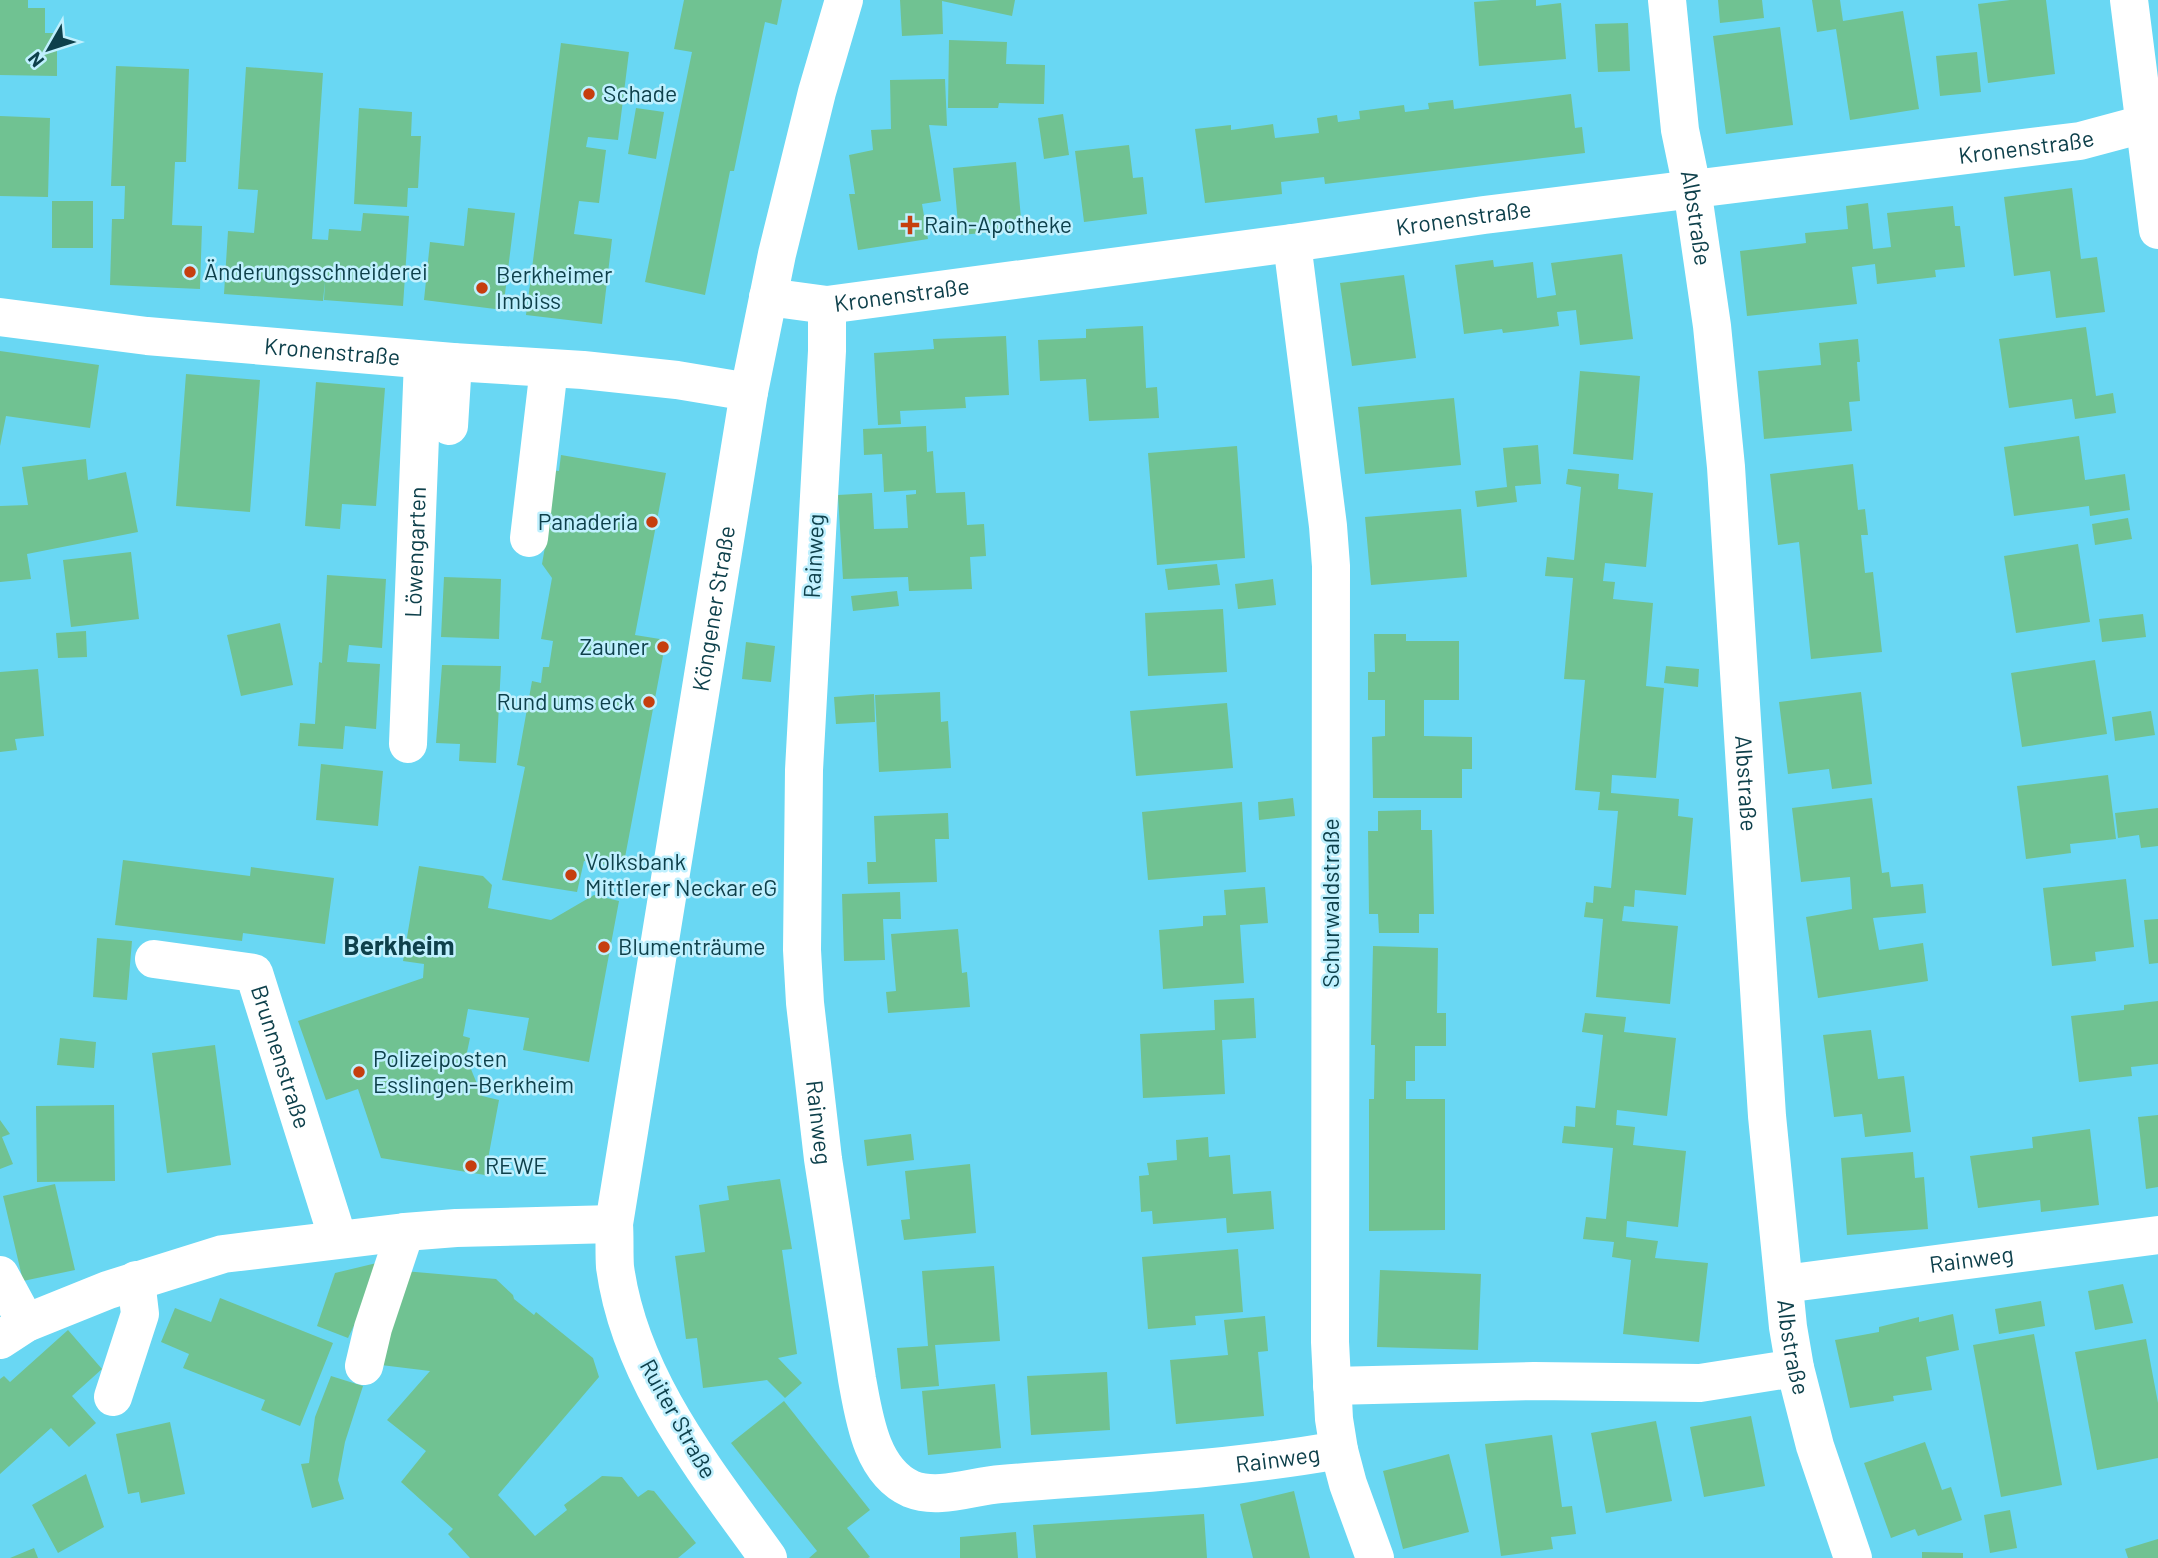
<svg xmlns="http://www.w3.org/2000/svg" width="2158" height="1558" viewBox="0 0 2158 1558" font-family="Barlow,sans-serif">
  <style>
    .building { fill: #70c292 }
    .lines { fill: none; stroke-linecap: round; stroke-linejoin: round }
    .minor { stroke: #fff; stroke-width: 38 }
    .poi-dot { fill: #c63e0f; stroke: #bff0fe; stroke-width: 2.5 }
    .labels { text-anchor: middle; stroke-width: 5; stroke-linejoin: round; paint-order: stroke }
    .poi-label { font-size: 23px; fill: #0e404b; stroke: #bff0fe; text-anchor: start }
    .street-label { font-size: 23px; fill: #0e404b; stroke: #bff0fe }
    .quarter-label { font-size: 26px; font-weight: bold; fill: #0e404b; stroke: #bff0fe }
  </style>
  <rect width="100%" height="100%" fill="#69d7f3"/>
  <path class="building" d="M0,0H28V8H45V33H57V76L0,75Z
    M684,0H782L777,25L765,22L734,171H730L705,295L645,282L692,52L674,49Z
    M900,0H1015L1012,16L942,1L943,34L902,36Z
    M1501,0H1536V6L1561,3L1566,59L1479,66L1474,2Z
    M1718,0H1762L1764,18L1720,23Z
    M1812,0H1840L1843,21L1903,11L1919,109L1850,120L1836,29L1817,32Z
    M2010,0H2046L2055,74L1988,83L1978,4Z
    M1628,23L1630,71L1598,72L1595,24Z
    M1780,27L1793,125L1726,134L1713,36Z
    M949,40L1007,42L1006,64L1045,65L1044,104L999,103L998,108H948Z
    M561,43L629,52L618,140L588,137L586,147L606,150L599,203L579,201L574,234L612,239L602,324L526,315Z
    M1977,52L1981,92L1940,96L1936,56Z
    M116,66L189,69L186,162H175L172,225L202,226L200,289L110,285L112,219H124L125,186H111Z
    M246,67L323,73L312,239L328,240L329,229L361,231L363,213L409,216L403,306L324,300L325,281L323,301L224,294L228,231L254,233L258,190L238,189Z
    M945,79L947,126L929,125L941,201L922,204L928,239L858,250L849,194H855L849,155L873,150L871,130L891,129L890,80Z
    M1571,94L1575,128L1582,127L1585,153L1325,184L1324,177L1281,182L1282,194L1205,203L1195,129L1231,125V130L1273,124L1275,138L1319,133L1317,118L1337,115L1338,122L1360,119L1359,111L1404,105L1405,112L1429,109L1428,103L1453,100L1454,109Z
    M359,108L412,112L411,136H421L418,188H408L407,207L354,204Z
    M636,108L664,112L656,159L628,154Z
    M1063,114L1069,155L1044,159L1038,118Z
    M0,116L50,118L48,197L0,196Z
    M1129,145L1133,178L1143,177L1147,214L1084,222L1075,151Z
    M1016,162L1022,230L959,235L953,168Z
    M2072,188L2081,259L2097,257L2105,312L2056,318L2050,271L2014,276L2004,197Z
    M52,201H93V248H52Z
    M1868,203L1873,249L1891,247L1887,213L1953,206L1955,226H1960L1965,267L1935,270L1936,277L1877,284L1875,264L1852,267L1857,304L1747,316L1740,251L1806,243L1805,233L1848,229L1846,206Z
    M468,208L515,213L503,310L424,300L430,242L464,246Z
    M1622,254L1633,339L1580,345L1576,310L1557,312L1559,326L1503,333L1502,329L1464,334L1455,265L1493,260L1494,267L1533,262L1537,298L1556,295L1551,263Z
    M1404,275L1416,358L1352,366L1340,283Z
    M1143,326L1146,388L1157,387L1159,418L1089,421L1086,379L1040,381L1038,340L1086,338V329Z
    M2086,327L2096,396L2113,393L2116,413L2075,419L2072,399L2009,408L1999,339Z
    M1006,336L1009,395L965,397L966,408L900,411L901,424L878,425L874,353L934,349L933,339Z
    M1858,339L1860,362H1857L1860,401L1849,402L1852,431L1764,439L1758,371L1821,365L1819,343Z
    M0,351L99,365L90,428L6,416L0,446Z
    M1580,371L1640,376L1633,460L1573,454Z
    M186,374L260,380L250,512L176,506Z
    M316,382L385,388L376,506L342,504L340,529L305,526Z
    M1454,398L1461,465L1365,474L1358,407Z
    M926,426L927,452L933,451L936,493L965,492L967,525L984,524L986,556L970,557L972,589L909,591L908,577L843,579L838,495L872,493L874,529L908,528L906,495L916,494V490L884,492L882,454L864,455L863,429Z
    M2079,436L2085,480L2125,474L2130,510L2090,516L2089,506L2014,516L2004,447Z
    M1538,445L1541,484L1515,486L1517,502L1477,507L1475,491L1507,487L1503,448Z
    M1237,446L1245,558L1157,565L1148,453Z
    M561,455L666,473L635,635L666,640L623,868L584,861L577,892L502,880L525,767L517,765L532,681L541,683L543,667H549L553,641L541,639L552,578L542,564L549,524L550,470L559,471Z
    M86,459L88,480L126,472L138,532L27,554L31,579L0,582V506L28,505L22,467Z
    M1853,464L1858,510L1865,509L1868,535H1861L1865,573L1873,572L1882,652L1811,659L1799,542L1778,545L1770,474Z
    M1568,469L1619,474L1618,489L1653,493L1646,567L1605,563L1603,581L1615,582L1613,599L1653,603L1646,686L1664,688L1656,778L1612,775L1611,793L1679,799L1678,816L1693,818L1686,895L1635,890L1634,907L1624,906L1622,921L1678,926L1670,1004L1596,997L1603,919L1584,917L1586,902L1593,903L1594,886L1611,888L1618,811L1598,810L1600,792L1575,790L1585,680L1564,679L1573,578L1545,576L1547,557L1574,560L1581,487L1566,484Z
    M1461,509L1467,577L1371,585L1365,517Z
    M2128,518L2132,539L2095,545L2092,524Z
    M2078,544L2090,622L2016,633L2004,556Z
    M131,552L139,619L71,627L63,560Z
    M1217,564L1220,585L1168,590L1165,569Z
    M327,575L386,579L382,648L349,645L347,662L380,664L376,729L345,726L343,749L298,746L300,723L315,724L319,662L322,663Z
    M444,577L501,579L499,639L441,637Z
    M1273,579L1276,605L1238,609L1235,584Z
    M897,591L899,606L853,611L851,596Z
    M1223,609L1227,672L1148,676L1145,613Z
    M2143,614L2146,637L2102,642L2099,619Z
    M280,623L293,685L241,696L227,635Z
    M86,631L87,657L58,658L56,633Z
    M1374,634H1406V641H1459V700H1424V736L1472,737V769H1462V798H1373L1372,737L1385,736V700H1368V672H1375Z
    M746,642L775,646L771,682L742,679Z
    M2095,660L2107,734L2022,747L2011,673Z
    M442,665L501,666L496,763L459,761L460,744L436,743Z
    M1666,666L1699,669L1698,687L1664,683Z
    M38,669L44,736L15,739L17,750L0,752V672Z
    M940,692L941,722L948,721L951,768L879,772L875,695Z
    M1861,692L1872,784L1832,789L1829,769L1788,774L1779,702Z
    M874,694L875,722L836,724L834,697Z
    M1227,703L1233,768L1136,776L1130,711Z
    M2151,711L2155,735L2115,741L2112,717Z
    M321,764L383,771L378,826L316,820Z
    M2108,775L2116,839L2070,844L2071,853L2026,859L2017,786Z
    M1293,798L1295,816L1259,820L1258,802Z
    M1872,798L1882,873L1889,872L1891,887L1923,884L1926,913L1873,918L1879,950L1923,943L1928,981L1818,998L1806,917L1852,909L1850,877L1801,882L1792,808Z
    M1242,802L1246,872L1148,880L1142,812Z
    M2158,808V846L2141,848L2139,835L2118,838L2115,813Z
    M1421,810V830H1432L1434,914H1419V933H1379L1378,914H1369L1368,831H1378V811Z
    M948,813L949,839H935L937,882L868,884L867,862H876L874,816Z
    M123,860L250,876L251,867L334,878L325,944L243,933L242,941L115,925Z
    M419,866L483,876L492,885L488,908L551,920L594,895L619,901L589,1062L523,1050L529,1018L468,1009L463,1036L470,1038L466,1057L482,1096L499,1100L485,1175L381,1158L358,1089L326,1100L298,1021L423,978L424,964L403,961Z
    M2126,879L2134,947L2095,952L2096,961L2052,966L2043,888Z
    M1265,887L1268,923L1240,925L1244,983L1163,989L1159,930L1203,926V916L1226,915L1224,890Z
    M900,892L901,919H883L885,960L844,961L842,894Z
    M2158,919V963L2149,964L2144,920Z
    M958,929L962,973L967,972L970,1007L888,1013L886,992L896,991L891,934Z
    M97,938L132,941L127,1000L93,997Z
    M1373,946L1438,948L1437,1013H1446V1046H1415V1081H1406V1099H1445V1230L1369,1231V1099H1374L1375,1045H1371Z
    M1254,998L1256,1038L1222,1040L1225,1094L1143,1098L1140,1034L1215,1030L1214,1000Z
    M2158,1001V1064L2131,1067L2132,1076L2079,1082L2071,1016L2124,1010V1005Z
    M1585,1013L1626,1017L1624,1032L1676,1038L1667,1116L1617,1110L1616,1125L1635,1127L1633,1145L1686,1151L1678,1227L1627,1221L1626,1237L1658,1241L1655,1258L1708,1263L1699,1342L1623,1334L1631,1260L1612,1257L1614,1242L1583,1239L1586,1217L1606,1219L1613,1148L1562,1143L1564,1126L1575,1127L1576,1106L1595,1108L1603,1035L1582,1032Z
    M1871,1030L1878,1079L1904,1076L1911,1132L1865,1137L1862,1114L1834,1117L1823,1035Z
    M60,1038L96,1042L94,1068L57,1065Z
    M215,1045L231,1165L167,1173L152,1053Z
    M114,1105L115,1181L37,1182L36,1106Z
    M2158,1115V1187L2146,1189L2138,1117Z
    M0,1120L10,1134L2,1137L13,1164L0,1169Z
    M2090,1129L2099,1205L2041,1212L2040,1200L1978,1208L1970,1156L2033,1148L2032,1137Z
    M911,1134L914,1160L867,1166L864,1140Z
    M1208,1137L1209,1157L1230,1155L1233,1194L1271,1191L1274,1229L1227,1233L1226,1218L1153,1224L1152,1211L1141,1212L1139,1176L1149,1175L1147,1163L1177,1160L1176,1140Z
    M1913,1152L1915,1178L1924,1177L1928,1229L1847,1235L1841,1158Z
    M970,1164L976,1233L904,1240L901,1220L910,1219L905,1171Z
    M780,1179L792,1249L782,1250L797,1354L778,1358L802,1383L785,1398L767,1380L703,1388L697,1338L686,1339L675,1256L705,1252L699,1205L729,1200L727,1186Z
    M55,1184L75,1270L23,1281L3,1196Z
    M1238,1249L1243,1312L1195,1316L1196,1325L1148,1329L1142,1257Z
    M385,1261L348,1338L317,1326L335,1273Z
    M994,1266L1000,1341L935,1345L939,1386L901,1389L897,1348L928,1346L922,1271Z
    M1380,1270L1481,1274L1478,1350L1377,1347Z
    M404,1271L496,1279L513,1295L514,1299L534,1315L536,1312L593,1358L599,1377L498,1495L535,1536L567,1510L564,1505L602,1476L622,1477L638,1497L648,1490L654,1491L696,1543L678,1558H470L448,1534L453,1529L401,1482L426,1451L387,1420L430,1371L381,1365Z
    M2123,1284L2133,1323L2095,1330L2088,1291Z
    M220,1298L333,1343L300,1426L261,1410L265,1400L183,1368L189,1354L161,1342L175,1308L211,1322Z
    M2041,1301L2045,1326L1999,1334L1995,1309Z
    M1953,1314L1959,1350L1926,1357L1932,1390L1893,1396L1894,1401L1850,1408L1835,1340L1879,1332V1327L1919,1317V1322Z
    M1265,1316L1268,1351L1258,1352L1264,1416L1176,1424L1170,1360L1228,1355L1224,1320Z
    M68,1330L102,1369L72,1396L96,1423L69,1447L51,1428L0,1474V1379L4,1376L10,1382Z
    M2034,1334L2062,1485L2001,1497L1973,1345Z
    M2146,1339L2158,1403V1458L2097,1470L2075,1352Z
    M1107,1372L1110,1430L1031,1435L1027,1376Z
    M331,1376L363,1386L345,1442L338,1480L344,1499L312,1508L301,1464L309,1463L315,1417Z
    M995,1384L1001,1448L928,1455L922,1391Z
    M784,1401L870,1510L847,1528L870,1557L868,1558H809L817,1551L731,1443Z
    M1751,1416L1765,1486L1704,1497L1690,1427Z
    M1656,1421L1672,1501L1606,1513L1591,1433Z
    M170,1422L185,1494L141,1503L139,1492L128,1494L116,1434Z
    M1552,1435L1562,1507L1572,1506L1576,1534L1551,1537L1553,1549L1501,1556L1485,1444Z
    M1925,1442L1942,1490L1951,1487L1962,1520L1918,1536L1915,1529L1891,1538L1864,1463Z
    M1449,1454L1469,1532L1403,1549L1383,1471Z
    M86,1474L104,1527L58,1553L32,1505Z
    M1294,1491L1310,1558H1253L1240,1504Z
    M2010,1510L2017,1548L1990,1553L1984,1515Z
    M1204,1514L1207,1558H1036L1033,1525Z
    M1016,1532L1018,1558H960V1537Z
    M2158,1539V1558H2128L2125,1549Z
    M34,1548L38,1558H10Z
    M1922,1552L1963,1553V1558H1922Z"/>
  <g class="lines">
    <g class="minor">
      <path id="s1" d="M1667,0L1680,130L1692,188L1712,326L1726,467L1767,1116L1788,1327L1795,1368L1815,1446L1853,1558"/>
      <path d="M2129,0L2158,230"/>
      <path d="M1292,243L1328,526L1331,566L1330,1342L1334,1419L1339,1450L1348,1484L1375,1558"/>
      <path id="s2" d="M768,297L827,305L1292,243L1484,215L2080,141L2158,120"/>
      <path id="s3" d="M827,305V351L804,770L802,950L805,1003L823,1159L857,1379C864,1417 871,1471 911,1489C938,1500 973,1486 1001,1484C1113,1475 1227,1470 1339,1450"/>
      <path id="s4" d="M0,317L147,336L453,362L583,370L677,380L749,392"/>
      <path d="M449,426L453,362"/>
      <path d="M529,538L549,368"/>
      <path id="s5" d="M408,744L423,360"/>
      <path id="s6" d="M154,959L254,973L338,1239"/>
      <path d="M0,1275L26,1323"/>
      <path id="s7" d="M1784,1284L2158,1235"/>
      <path d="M0,1340L26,1323L108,1290L223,1254L405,1232L456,1228L614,1224"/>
      <path d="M364,1366L373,1328L405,1232"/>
      <path d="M1332,1386L1534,1381L1700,1383L1795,1368"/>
      <path d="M113,1397L140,1314L136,1280"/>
      <path id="s8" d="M768,1558C705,1470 630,1378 615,1267C614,1253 615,1238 614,1224L749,392L777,254L817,92L844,0"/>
    </g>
  </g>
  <g class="poi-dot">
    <circle cx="589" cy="94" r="7"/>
    <path d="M906.5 214.5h7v7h7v7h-7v7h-7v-7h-7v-7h7z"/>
    <circle cx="190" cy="272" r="7"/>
    <circle cx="482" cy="288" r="7"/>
    <circle cx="652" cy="522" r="7"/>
    <circle cx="663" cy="647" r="7"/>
    <circle cx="649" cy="702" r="7"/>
    <circle cx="571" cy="875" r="7"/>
    <circle cx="604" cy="947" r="7"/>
    <circle cx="359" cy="1072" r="7"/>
    <circle cx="471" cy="1166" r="7"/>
  </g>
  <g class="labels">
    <g class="poi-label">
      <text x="603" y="102">Schade</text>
      <text x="924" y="233">Rain-Apotheke</text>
      <text x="204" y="280">Änderungsschneiderei</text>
      <text x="496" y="283">Berkheimer<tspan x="496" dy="26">Imbiss</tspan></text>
      <text x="638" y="530" text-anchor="end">Panaderia</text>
      <text x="649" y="655" text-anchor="end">Zauner</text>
      <text x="635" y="710" text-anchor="end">Rund ums eck</text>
      <text x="585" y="870">Volksbank<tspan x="585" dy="26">Mittlerer Neckar eG</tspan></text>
      <text x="618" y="955">Blumenträume</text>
      <text x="373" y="1067">Polizeiposten<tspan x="373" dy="26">Esslingen-Berkheim</tspan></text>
      <text x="485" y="1174">REWE</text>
    </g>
    <g class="street-label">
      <text dy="8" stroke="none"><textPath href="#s2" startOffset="1269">Kronenstraße</textPath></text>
      <text dy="8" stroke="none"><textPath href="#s2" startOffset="702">Kronenstraße</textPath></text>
      <text dy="8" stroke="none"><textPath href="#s1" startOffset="220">Albstraße</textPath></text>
      <text dy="8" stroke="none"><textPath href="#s2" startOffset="135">Kronenstraße</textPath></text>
      <text dy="8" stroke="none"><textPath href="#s4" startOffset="334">Kronenstraße</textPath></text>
      <text dy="8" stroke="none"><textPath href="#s5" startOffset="192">Löwengarten</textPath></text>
      <text transform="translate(814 556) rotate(-87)" y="8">Rainweg</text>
      <text dy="8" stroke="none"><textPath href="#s8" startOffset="999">Köngener Straße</textPath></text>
      <text dy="8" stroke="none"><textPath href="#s1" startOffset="788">Albstraße</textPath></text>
      <text transform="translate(1331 903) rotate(-90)" y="8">Schurwaldstraße</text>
      <text dy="8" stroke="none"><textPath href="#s6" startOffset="189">Brunnenstraße</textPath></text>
      <text dy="8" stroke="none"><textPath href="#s3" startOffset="819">Rainweg</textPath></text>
      <text dy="8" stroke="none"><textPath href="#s7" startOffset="189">Rainweg</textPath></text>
      <text dy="8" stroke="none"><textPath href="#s1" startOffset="1354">Albstraße</textPath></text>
      <text transform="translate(678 1419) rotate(61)" y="8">Ruiter Straße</text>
      <text dy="8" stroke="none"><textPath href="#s3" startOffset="1575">Rainweg</textPath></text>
    </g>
    <g class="quarter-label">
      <text x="399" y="955">Berkheim</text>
    </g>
  </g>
  <g transform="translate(49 49) rotate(231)" stroke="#bff0fe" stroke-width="5" paint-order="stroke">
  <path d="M0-5L12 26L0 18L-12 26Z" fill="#0e404b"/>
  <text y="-10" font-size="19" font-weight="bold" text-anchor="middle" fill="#0e404b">N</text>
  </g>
</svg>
